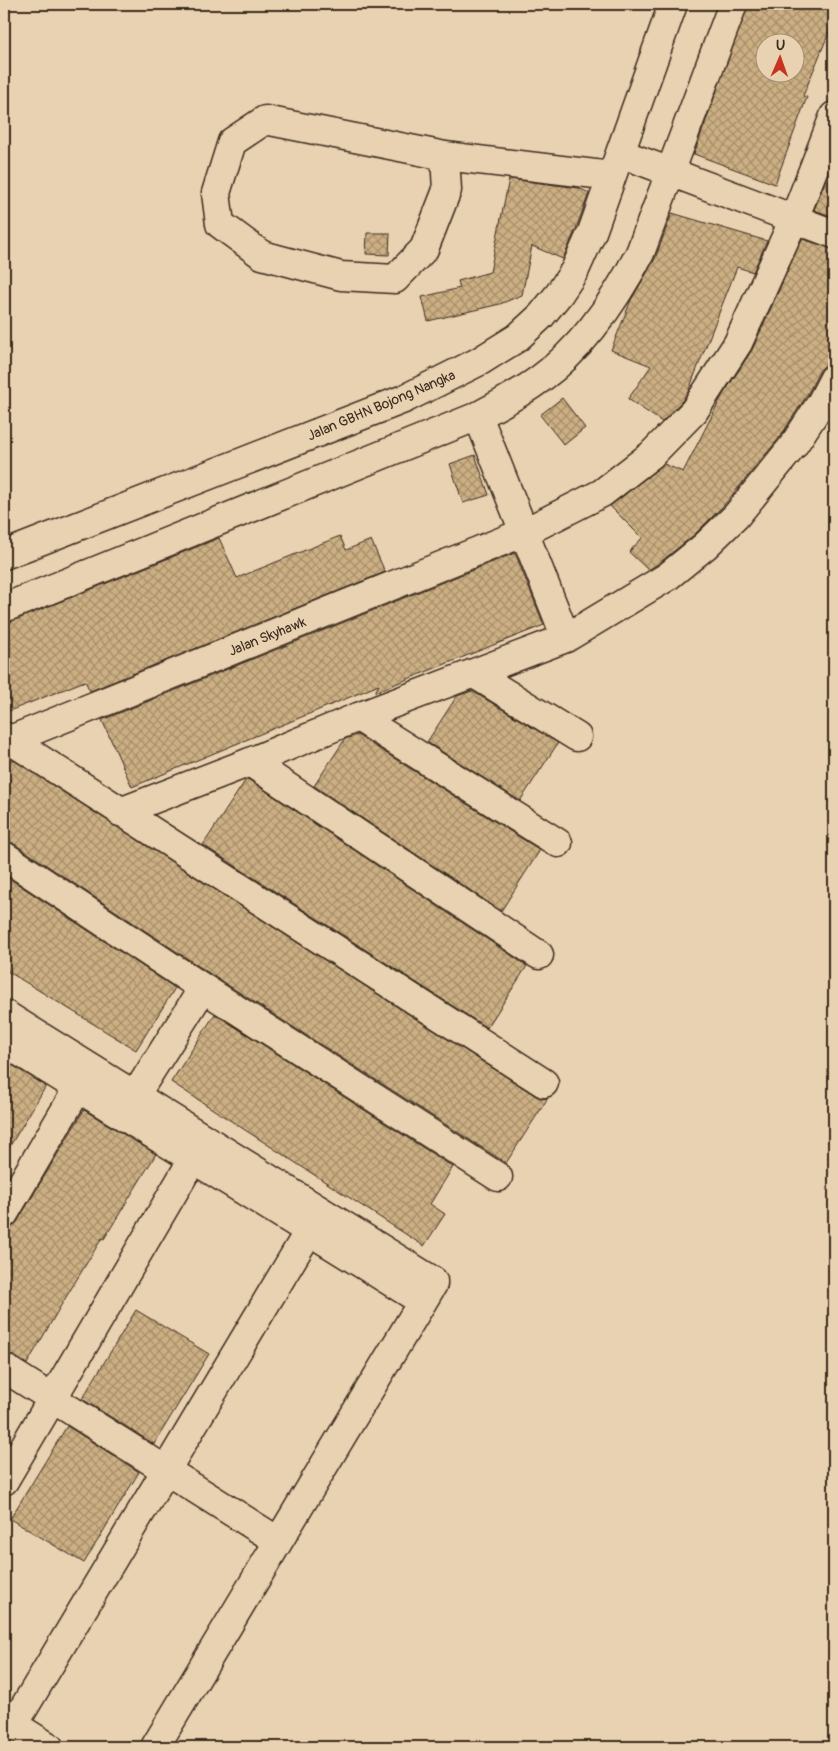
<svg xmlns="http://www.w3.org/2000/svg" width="838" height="1751" viewBox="0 0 838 1751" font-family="Pangolin,sans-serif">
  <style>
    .building { fill: url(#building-cross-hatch); stroke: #3b2a1e; fill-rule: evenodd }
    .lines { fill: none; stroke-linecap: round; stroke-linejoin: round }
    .minor-casing { stroke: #3b2a1e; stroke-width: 31 }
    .minor { stroke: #e8d2b1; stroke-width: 28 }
    .labels { text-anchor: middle; stroke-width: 4; stroke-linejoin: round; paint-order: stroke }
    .street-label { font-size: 14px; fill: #3b2a1e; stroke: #e8d2b1 }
  </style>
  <defs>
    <pattern id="building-cross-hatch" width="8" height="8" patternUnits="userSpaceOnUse" patternTransform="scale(1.25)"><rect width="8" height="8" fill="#ccaf83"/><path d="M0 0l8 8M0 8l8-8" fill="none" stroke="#a78f6b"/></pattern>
  </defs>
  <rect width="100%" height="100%" fill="#e8d2b1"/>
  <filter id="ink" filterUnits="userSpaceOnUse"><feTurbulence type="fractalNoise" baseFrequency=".02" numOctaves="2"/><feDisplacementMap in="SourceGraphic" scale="10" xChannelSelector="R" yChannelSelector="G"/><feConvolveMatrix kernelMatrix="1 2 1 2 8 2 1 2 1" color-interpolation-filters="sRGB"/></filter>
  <g filter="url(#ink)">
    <path class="building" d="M748,4H834V20L803,96L807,97L775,184L694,154ZM766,42H796V72H766Z
      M833,161H834V217L814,210Z
      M509,179L579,188L589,193L577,226L563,259L532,246L522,295L500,304L428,321L422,297L460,288L458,281L490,272Z
      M672,213L767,241L753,272L737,267L688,392L682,401L662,422L628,399L651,366L611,350L631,300L655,259Z
      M367,233H390L389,255L366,254Z
      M802,239L834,249V363L826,365L820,370L807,395L780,437L724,505L695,534L658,564L648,570L629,552L642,538L610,506L664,464L683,472L722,396L752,350Z
      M562,398L585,428L564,445L540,415Z
      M475,455L489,495L463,503L450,464Z
      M340,536L346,550L371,540L385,572L90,691L85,681L4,713V623L10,622L219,538L237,578Z
      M515,553L544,625L375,692L379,685L132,787L102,720Z
      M472,691L558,743L520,801L427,742L457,696Z
      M357,735L540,850L501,911L314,786L345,739Z
      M4,754L536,1096L543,1099L548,1098L506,1163L212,975L13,843L4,841Z
      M248,779L527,966L487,1028L203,845L245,781Z
      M4,875L175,988L136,1050L4,969Z
      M215,1014L453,1167L430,1204L445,1214L424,1246L171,1082Z
      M4,1060L46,1086L4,1156Z
      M84,1110L156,1154L104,1239L102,1238L63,1302L27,1364L12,1355L4,1353V1236L9,1228L17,1222Z
      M136,1310L209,1354L154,1444L82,1399Z
      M67,1426L139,1472L84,1563L10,1519Z"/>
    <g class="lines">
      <g class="minor-casing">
        <path id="minor" d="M620,153L834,234
          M445,156L447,190L424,249L395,279L341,276L262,255L220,224L216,193L232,142L265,120L445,156L612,176
          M478,416L566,638
          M4,555L404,399L480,361L517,338L541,316L559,294L575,270L592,232L673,4
          M4,608L478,416C499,405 521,393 540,379C583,348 616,299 640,253L733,4
          M473,673L577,737
          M358,717L558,843
          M4,736L544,1083
          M10,740L525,532L602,493L651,455L694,411L738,343L794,219L834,116
          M250,762L539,955
          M120,812L250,762L358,717L566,638L667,577L705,546L736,516L793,446L821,403L834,378
          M4,856L203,988L498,1177
          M4,1014L433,1281V1284L155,1747
          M4,1042L422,1301
          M126,1110L203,988
          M4,1214L87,1073
          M4,1368L278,1541
          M4,1481L193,1159
          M4,1719L49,1747
          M13,1726L321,1211"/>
      </g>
      <use href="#minor" class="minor"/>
    </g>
  </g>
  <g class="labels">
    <g class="street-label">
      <text transform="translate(381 405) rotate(-23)" y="5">Jalan GBHN Bojong Nangka</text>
      <text transform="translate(267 636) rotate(-22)" y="5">Jalan Skyhawk</text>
    </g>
  </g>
  <rect width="838" height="1751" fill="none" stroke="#e8d2b1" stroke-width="20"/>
  <rect x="10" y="10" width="818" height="1731" fill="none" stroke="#3b2a1e" stroke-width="2" filter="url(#ink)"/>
  <g transform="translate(780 58) rotate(2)"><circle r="24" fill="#e8d2b1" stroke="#a38f76"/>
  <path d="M0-4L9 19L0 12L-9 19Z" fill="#c8321e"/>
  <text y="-8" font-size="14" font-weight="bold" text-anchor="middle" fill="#3b2a1e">U</text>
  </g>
</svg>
